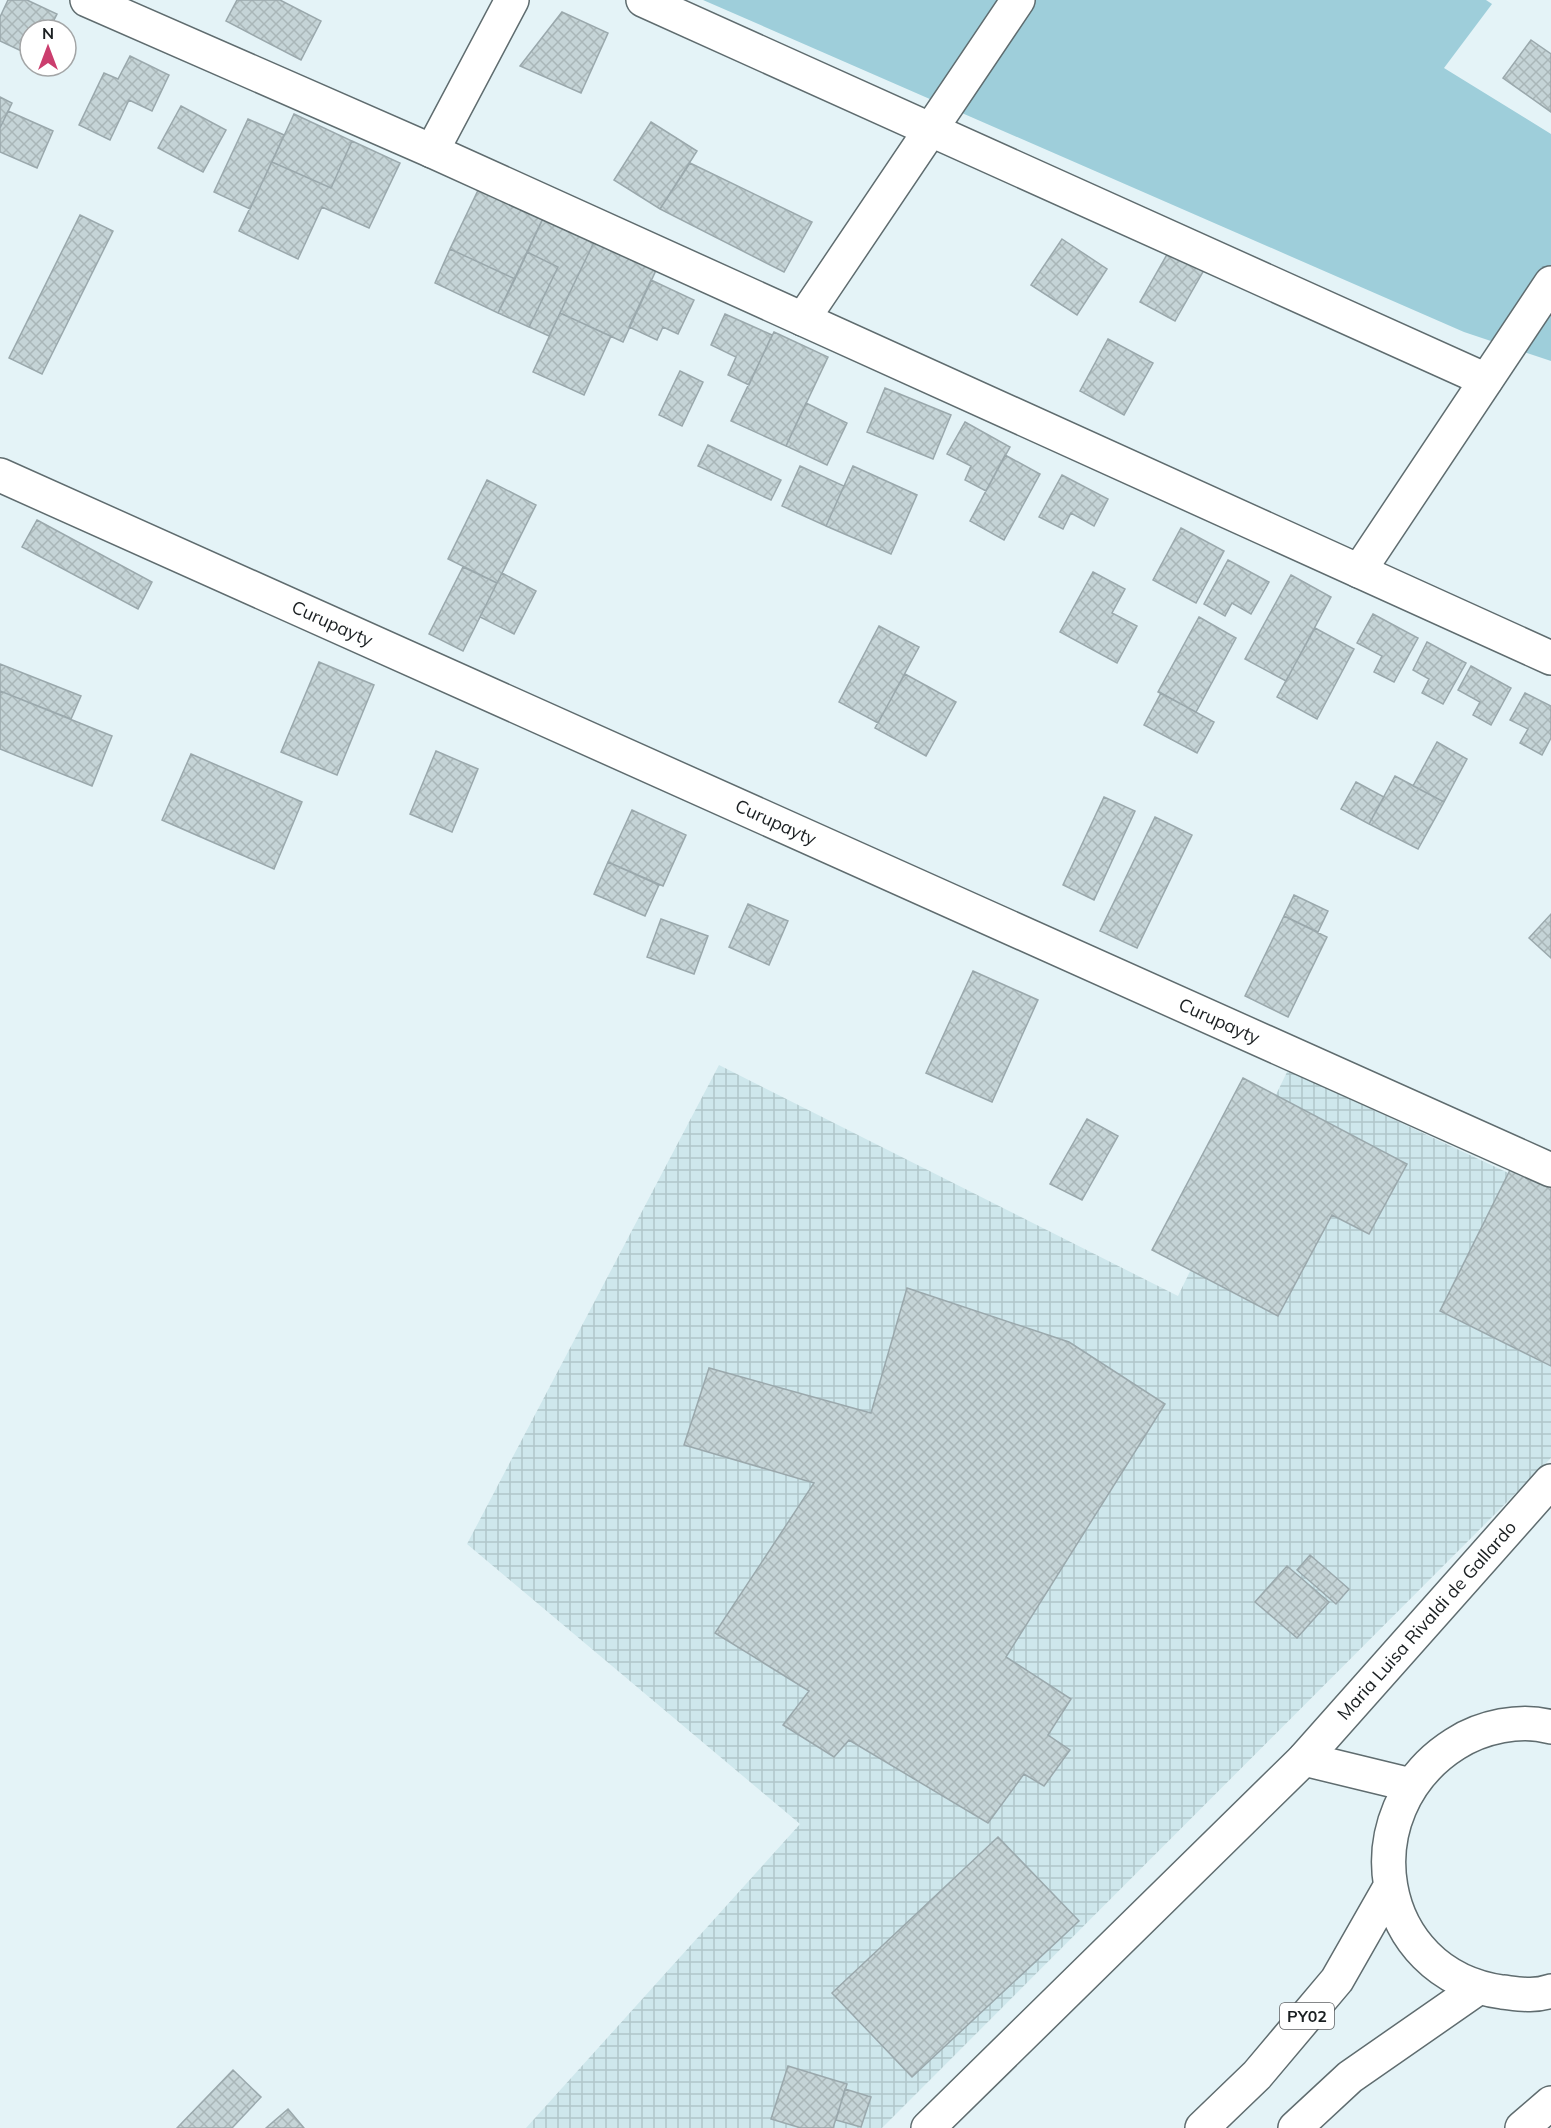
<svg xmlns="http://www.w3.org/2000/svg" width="1551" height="2128" viewBox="0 0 1551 2128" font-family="Mulish,sans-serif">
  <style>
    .industrial { fill: url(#industrial-grid) }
    .green { fill: #9eceda }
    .building { fill: url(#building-cross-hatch); stroke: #9aa8ac; stroke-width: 1.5 }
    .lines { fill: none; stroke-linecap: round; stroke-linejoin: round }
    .minor-casing { stroke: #5f6c6f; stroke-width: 36 }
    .highway-casing { stroke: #5f6c6f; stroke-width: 36 }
    .minor { stroke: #fff; stroke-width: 33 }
    .highway { stroke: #fff; stroke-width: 33 }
    .labels { text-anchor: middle; stroke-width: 5; stroke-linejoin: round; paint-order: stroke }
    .shield { fill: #fff; stroke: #5f6264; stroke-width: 1.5 }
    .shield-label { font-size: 16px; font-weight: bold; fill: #1a1f21 }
    .street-label { font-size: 18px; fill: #1a1f21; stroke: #fff }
  </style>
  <defs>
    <pattern id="industrial-grid" width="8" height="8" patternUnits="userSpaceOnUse" patternTransform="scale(1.5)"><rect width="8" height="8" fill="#cee7ec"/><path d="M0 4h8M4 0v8" fill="none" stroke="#b0c6ca"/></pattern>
    <pattern id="building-cross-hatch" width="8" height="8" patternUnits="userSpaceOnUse" patternTransform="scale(1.5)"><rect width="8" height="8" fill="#c5d4d7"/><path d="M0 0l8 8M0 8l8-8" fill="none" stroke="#a9b6b8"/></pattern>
  </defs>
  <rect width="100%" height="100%" fill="#e4f3f7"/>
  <path class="industrial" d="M719,1065L1178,1296L1288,1070L1551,1193V1458L882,2128H526L800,1824L467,1544Z"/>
  <path class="green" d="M703,0H1486L1492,4L1444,68L1551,134V361L1464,332Z"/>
  <path class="building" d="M8,0H27L57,14L49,30H30V55L0,41V17Z
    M237,0H280L321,21L301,60L226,21Z
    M562,12L608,33L581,93L520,66Z
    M1531,40L1551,54V112L1503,78Z
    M130,56L169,75L152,111L129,100L110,140L79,125L104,73L118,79Z
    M0,97L12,103L0,128Z
    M181,106L226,130L203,172L158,148Z
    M8,111L53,131L37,168L0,152V128Z
    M294,114L352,141L331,188L272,162Z
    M248,119L284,135L250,209L214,192Z
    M651,122L697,151L660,209L614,180Z
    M352,141L400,163L369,228L322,207L298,259L239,231L272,162L331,188Z
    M690,163L812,222L784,272L660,209Z
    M482,182L546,212L515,279L450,249Z
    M80,215L113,231L42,374L9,358Z
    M544,216L595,240L549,336L529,327L558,267L527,252Z
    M1062,239L1107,269L1077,315L1031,285Z
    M595,240L657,268L623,342L560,313Z
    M450,249L515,279L498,313L435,283Z
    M1169,251L1204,270L1175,321L1140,302Z
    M527,252L558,267L529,327L498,313Z
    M651,280L694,300L678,334L663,327L657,340L629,327Z
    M560,313L611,336L584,395L533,372Z
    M725,314L772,335L749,385L728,375L736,357L711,345Z
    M774,332L828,357L786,446L731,421Z
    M1108,339L1153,363L1124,415L1080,391Z
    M680,371L703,382L682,426L659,415Z
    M885,388L951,415L933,459L867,432Z
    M806,403L847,423L827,465L786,446Z
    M965,422L1010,447L986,491L965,480L971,466L947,454Z
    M708,445L781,480L771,500L698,466Z
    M1005,455L1040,474L1004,540L970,521Z
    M800,466L844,486L826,526L782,506Z
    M853,466L917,495L891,554L826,526Z
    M1062,475L1108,499L1094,526L1071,513L1063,529L1039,517Z
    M487,480L536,505L497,583L448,559Z
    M37,520L152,582L138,609L22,547Z
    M1181,528L1224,551L1196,603L1153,580Z
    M1228,560L1269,582L1251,614L1232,603L1225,616L1204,604Z
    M463,567L497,583L463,651L429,634Z
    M1093,572L1125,589L1112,613L1137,626L1117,663L1060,632Z
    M502,573L536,591L514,634L480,617Z
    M1291,575L1331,597L1286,681L1245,659Z
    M1373,614L1418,638L1394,682L1374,672L1382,656L1357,643Z
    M1199,617L1236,638L1196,712L1158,692Z
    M879,626L919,647L878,723L839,702Z
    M1315,628L1354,649L1317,719L1277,697Z
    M1427,642L1466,663L1443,704L1422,693L1429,679L1413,670Z
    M319,662L374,685L337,775L281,752Z
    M0,664L81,696L71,719L0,691Z
    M1471,666L1511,688L1491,725L1473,715L1480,702L1458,690Z
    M905,674L956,702L926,756L875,728Z
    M0,691L112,736L92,786L0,749Z
    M1161,693L1214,722L1197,753L1144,725Z
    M1525,693L1551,706V738L1542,755L1520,743L1528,729L1510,720Z
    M1437,742L1467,759L1444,802L1413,786Z
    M436,751L478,769L452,832L410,814Z
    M191,754L302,802L274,869L162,820Z
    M1395,776L1444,802L1418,849L1369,824Z
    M1356,782L1384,797L1369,824L1341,809Z
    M1104,797L1135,811L1094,900L1063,885Z
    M632,810L686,835L663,886L608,862Z
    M1155,817L1192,835L1137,948L1100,931Z
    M608,862L659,885L645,916L594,894Z
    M1294,895L1328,911L1318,932L1284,916Z
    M748,904L788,921L769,965L729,947Z
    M1551,914V958L1529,938Z
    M1284,916L1327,937L1288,1017L1245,996Z
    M661,919L708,936L694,974L647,957Z
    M973,971L1038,1000L992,1102L926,1073Z
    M1243,1078L1407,1164L1369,1234L1332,1215L1278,1316L1152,1250Z
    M1087,1119L1118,1136L1082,1200L1050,1184Z
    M1512,1166L1551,1186V1366L1440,1311Z
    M907,1288L1069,1342L1165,1404L1006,1657L1071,1699L1048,1735L1070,1750L1044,1786L1024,1774L988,1823L849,1740L834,1757L783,1725L809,1691L715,1633L814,1483L684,1445L709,1368L871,1413Z
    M1310,1555L1349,1589L1336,1604L1297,1570Z
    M1287,1566L1329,1602L1297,1638L1255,1602Z
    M998,1837L1079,1921L912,2077L832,1993Z
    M788,2066L847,2084L833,2128H801L771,2119Z
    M233,2070L261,2097L232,2128H177Z
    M845,2089L871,2097L861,2127L836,2120Z
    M288,2109L304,2128H266Z"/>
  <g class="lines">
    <g class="minor-casing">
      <g id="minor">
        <path d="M87,0L432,151L1551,658"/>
        <path d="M643,0L1486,380"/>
        <path d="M432,151L512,0"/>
        <path d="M803,319L1018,0"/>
        <path id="s1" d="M0,475L1551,1170"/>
        <path d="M1359,571L1551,283"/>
        <path d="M1304,1759L1411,1785"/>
        <path id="s2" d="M928,2128L1304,1759L1551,1481"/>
        <path d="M1522,2128L1551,2103"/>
      </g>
    </g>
    <g class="highway-casing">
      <path id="highway" d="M1551,1727C1521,1718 1481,1727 1455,1744C1349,1811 1374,1974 1502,1992C1520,1994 1534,1997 1551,1991
        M1202,2128L1257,2075L1337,1980L1390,1887
        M1295,2128L1350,2077L1478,1988"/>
    </g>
    <use href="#minor" class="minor"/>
    <use href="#highway" class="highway"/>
  </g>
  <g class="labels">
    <rect class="shield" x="1280" y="2003" width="54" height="26" rx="4.5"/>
    <g class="shield-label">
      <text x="1307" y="2022">PY02</text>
    </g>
    <g class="street-label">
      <text dy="6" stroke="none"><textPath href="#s1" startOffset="364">Curupayty</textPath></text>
      <text dy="6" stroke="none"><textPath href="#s1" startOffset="850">Curupayty</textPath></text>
      <text dy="6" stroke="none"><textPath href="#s1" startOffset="1336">Curupayty</textPath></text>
      <text dy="6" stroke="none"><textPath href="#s2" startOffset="712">Maria Luisa Rivaldi de Gallardo</textPath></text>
    </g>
  </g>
  <g transform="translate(48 48)"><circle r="28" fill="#ffffff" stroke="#a3a5a6" stroke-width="1.5"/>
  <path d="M0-4.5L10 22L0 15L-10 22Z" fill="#cb3e6e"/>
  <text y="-9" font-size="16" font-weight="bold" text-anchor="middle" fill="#1a1f21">N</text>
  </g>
</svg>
